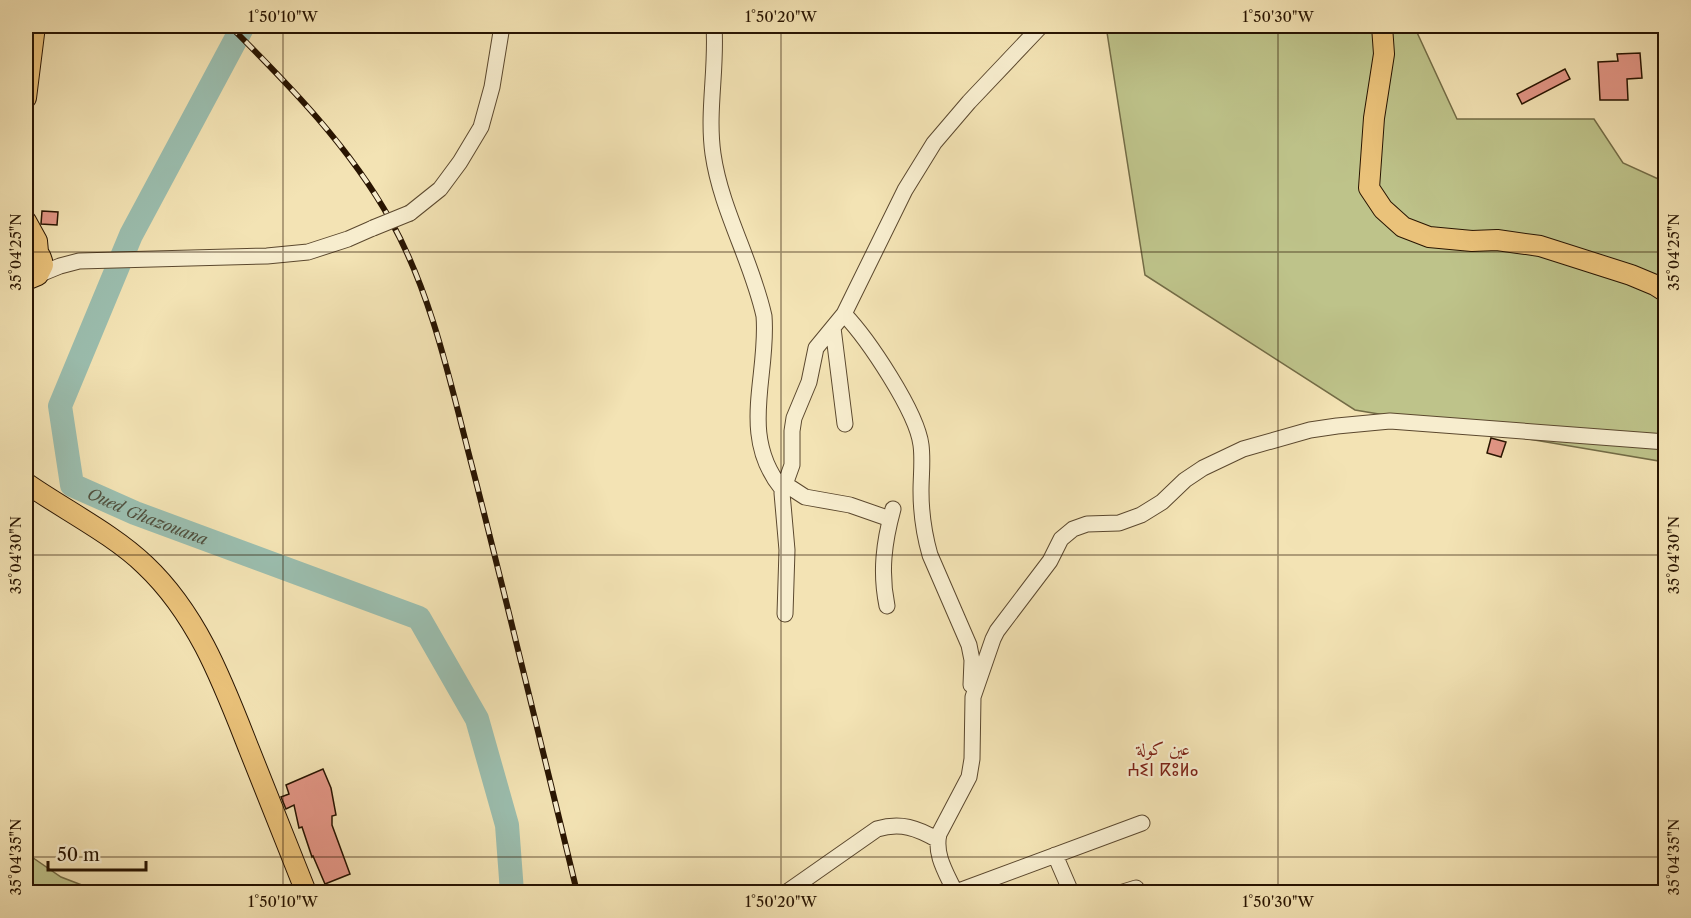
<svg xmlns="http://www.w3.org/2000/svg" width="1691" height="918" viewBox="0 0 1691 918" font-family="'Libre Caslon Text',Amiri,'Noto Sans Tifinagh',serif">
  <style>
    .green { fill: #bec38a; stroke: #736c46; stroke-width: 1.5 }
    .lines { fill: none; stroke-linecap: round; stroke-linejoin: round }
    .river { stroke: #9bbeaf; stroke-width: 24 }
    .building { fill: #e39686; stroke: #281401; stroke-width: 1.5 }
    .minor-casing { stroke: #5b482e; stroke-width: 17 }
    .major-casing { stroke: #281401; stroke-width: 22 }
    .minor { stroke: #f7edce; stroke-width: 15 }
    .major { stroke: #eac27a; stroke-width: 20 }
    .rail-casing { stroke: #281401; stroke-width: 6 }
    .rail { stroke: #f7edce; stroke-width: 4; stroke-dasharray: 11; stroke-linecap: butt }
    .minor-bridge-casing { stroke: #5b482e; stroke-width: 17; stroke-linecap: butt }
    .minor-bridge { stroke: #f7edce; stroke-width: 15 }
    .ticks { fill: none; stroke: #281401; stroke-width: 1.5; stroke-opacity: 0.45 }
    .labels { text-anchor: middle; stroke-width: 4.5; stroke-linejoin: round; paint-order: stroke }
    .water-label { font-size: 16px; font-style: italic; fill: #50503e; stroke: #f7edce }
    .quarter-label { font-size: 18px; fill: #7a1f14; stroke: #f7edce }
    .neatline { fill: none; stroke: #281401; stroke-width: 2 }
    .ticks-label { font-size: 15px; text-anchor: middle; fill: #281401 }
  </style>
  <rect width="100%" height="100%" fill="#f3e3b4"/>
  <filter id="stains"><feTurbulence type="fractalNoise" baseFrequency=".00333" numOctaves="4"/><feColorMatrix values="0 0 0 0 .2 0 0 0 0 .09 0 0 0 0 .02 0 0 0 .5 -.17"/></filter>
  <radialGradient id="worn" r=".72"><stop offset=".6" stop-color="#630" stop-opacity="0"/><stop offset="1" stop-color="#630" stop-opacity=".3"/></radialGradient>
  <path class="green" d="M1106,26H1414L1457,119H1594L1623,163L1665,182V462L1355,410L1145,275Z
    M26,853L61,877L100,892H26Z"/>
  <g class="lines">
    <path class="river" id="s1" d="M243,26L131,235L60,406L72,485L135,513L419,618L477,719L507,825L512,892"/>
  </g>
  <path class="building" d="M1640,53L1642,78L1627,79L1628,100H1600L1598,62L1618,61L1617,54Z
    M1565,69L1570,79L1522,104L1517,94Z
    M42,211L58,212L57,225L41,224Z
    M1491,438L1506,442L1501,457L1487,453Z
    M323,769L331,788L336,815L332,816V825L350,874L325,884L313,856L312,857L302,827L299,828L294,805L286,809L281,797L289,794L286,785Z"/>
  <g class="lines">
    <g class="minor-casing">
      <path id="minor" d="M714,26C717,68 707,112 713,154C721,210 752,261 764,316C769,376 738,435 782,489
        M410,213L440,189L460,162L481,127L492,87L502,26
        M38,275L60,266L79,261L267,256L308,252L348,239L373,228
        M844,314C868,339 917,412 921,445C923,460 921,476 921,491C921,513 924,534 930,555L969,645L972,660L971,685
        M833,328L845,424
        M785,484L805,497L850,505L890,519
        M887,606C880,572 884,542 893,509
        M785,614L787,550L782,493L792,465V431L794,418L809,382L816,348L844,314L905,190L934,143L969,102L1041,26
        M1055,855L1071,892
        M787,892L877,829C901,822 917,828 938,840
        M955,892C947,874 934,855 939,834L969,777L972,759L973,697L993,639L997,631L1050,561L1061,539L1073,529L1087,524L1119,523L1141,515L1162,502L1185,480L1203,468L1243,449L1310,430L1337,426L1390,421L1666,442
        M956,892L1142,823
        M1123,892L1136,888"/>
    </g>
    <g class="major-casing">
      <path id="major" d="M1382,26L1384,54L1374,118L1369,188L1383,209L1403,227L1429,237L1472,241L1497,240L1540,246L1631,275L1655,285L1666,292
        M26,98L35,26
        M26,221L37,241L38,252
        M26,247C36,248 41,254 43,265L38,275L26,280
        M26,483C63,509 113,534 145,565C198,615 223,683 249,749C268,797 287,845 306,892"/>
    </g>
    <use href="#minor" class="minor"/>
    <use href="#major" class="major"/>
    <g class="rail-casing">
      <path id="rail" d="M230,26C289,85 350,147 391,221C433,297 451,386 473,470C509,610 543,752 577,892"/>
    </g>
    <use href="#rail" class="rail"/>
    <g class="minor-bridge-casing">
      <path id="minor-bridge" d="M373,228L410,213"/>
    </g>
    <use href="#minor-bridge" class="minor-bridge"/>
  </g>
  <path class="ticks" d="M283,26V892M781,26V892M1278,26V892M26,252H1666M26,555H1666M26,857H1666"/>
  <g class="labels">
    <g class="water-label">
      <text dy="6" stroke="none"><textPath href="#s1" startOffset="584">Oued Ghazouana</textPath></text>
    </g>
    <g class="quarter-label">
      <text x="1163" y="755">عين كولة<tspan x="1163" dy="21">ⵄⵉⵏ ⴽⵓⵍⴰ</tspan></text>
    </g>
  </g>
  <rect width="1691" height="918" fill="none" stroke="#f3e3b4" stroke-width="66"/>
  <path d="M48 861v9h98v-9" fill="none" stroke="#281401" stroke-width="3"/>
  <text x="57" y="861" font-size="18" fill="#281401" stroke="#f7edce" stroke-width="4.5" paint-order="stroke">50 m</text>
  <rect x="33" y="33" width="1625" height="852" class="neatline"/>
  <g class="ticks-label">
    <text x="283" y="22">1°50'10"W</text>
    <text x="781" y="22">1°50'20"W</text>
    <text x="1278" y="22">1°50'30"W</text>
    <text transform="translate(1674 252) rotate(-90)" y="5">35°04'25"N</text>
    <text transform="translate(16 252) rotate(-90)" y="5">35°04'25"N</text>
    <text transform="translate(1674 555) rotate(-90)" y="5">35°04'30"N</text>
    <text transform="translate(16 555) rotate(-90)" y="5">35°04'30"N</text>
    <text transform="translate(1674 857) rotate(-90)" y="5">35°04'35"N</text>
    <text transform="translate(16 857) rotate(-90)" y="5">35°04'35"N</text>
    <text x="283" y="907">1°50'10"W</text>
    <text x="781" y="907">1°50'20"W</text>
    <text x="1278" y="907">1°50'30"W</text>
  </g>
  <rect width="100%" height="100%" filter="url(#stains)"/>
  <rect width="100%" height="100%" fill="url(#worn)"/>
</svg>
